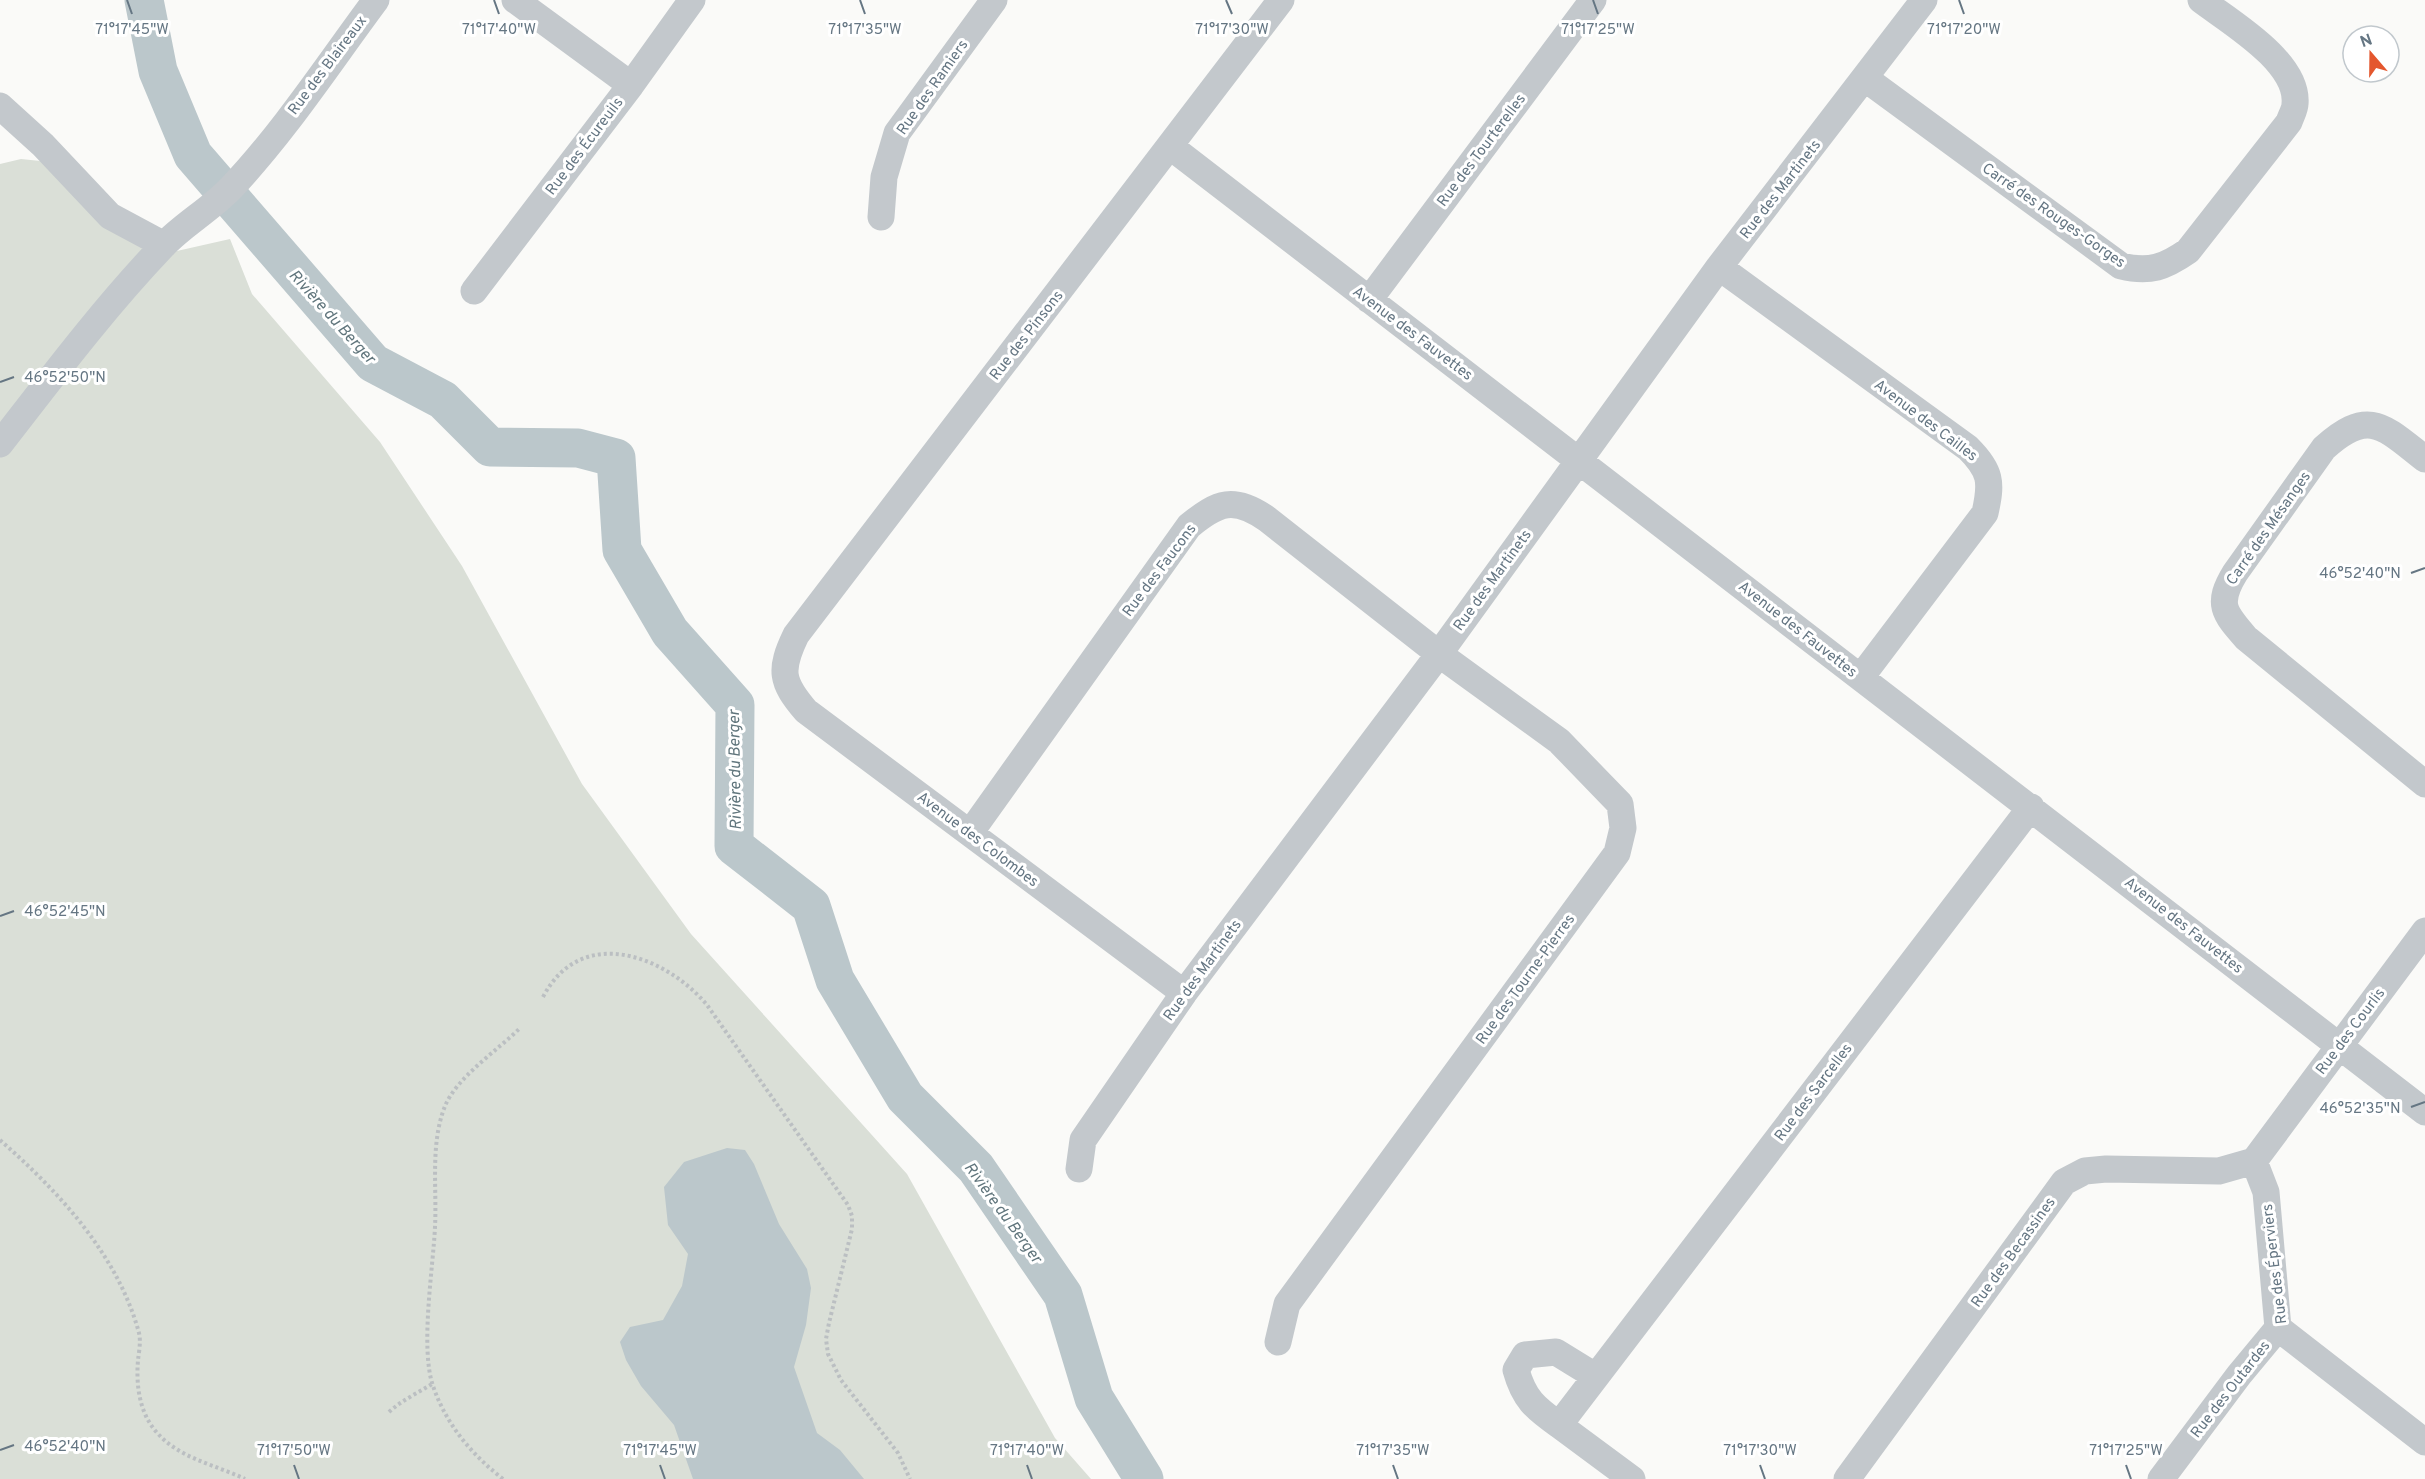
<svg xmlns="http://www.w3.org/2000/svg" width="2425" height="1479" viewBox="0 0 2425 1479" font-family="Overpass,sans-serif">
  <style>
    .green { fill: #dadfd7 }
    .water { fill: #bbc7cb }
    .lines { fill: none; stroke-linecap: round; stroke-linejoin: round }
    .river { stroke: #bbc7cb; stroke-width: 39 }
    .path { stroke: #bbbfc2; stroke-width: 4; stroke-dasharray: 3 3; stroke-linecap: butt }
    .minor { stroke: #c3c8cc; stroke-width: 27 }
    .ticks { fill: none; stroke: #657683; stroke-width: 2 }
    .labels { text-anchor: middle; stroke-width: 6; stroke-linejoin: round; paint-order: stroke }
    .street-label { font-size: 15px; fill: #657683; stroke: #fff }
    .water-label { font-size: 16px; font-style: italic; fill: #60757c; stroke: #fff }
    .ticks-label { font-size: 15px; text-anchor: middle; fill: #657683; stroke: #fff; stroke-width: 6; stroke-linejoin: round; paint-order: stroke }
  </style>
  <rect width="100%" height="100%" fill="#fafaf8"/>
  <path class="green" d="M21,159L50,162L168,253L230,239L252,294L380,442L462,566L582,784L691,934L907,1174L1055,1438L1091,1479H0V164Z"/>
  <path class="water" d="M727,1148L745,1150L754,1164L779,1224L807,1269L811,1288L806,1325L794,1367L817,1433L840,1450L864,1479H693L674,1425L641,1386L626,1360L620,1342L630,1327L663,1320L682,1286L688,1254L668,1225L664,1187L684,1162Z"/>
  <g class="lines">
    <path class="river" d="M144,0L158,71L193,155L373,363L443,400L490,447L578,448L616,458L622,550L670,632L735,705L734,846L811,906L835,980L905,1097L976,1168L1063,1295L1094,1398L1144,1479"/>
    <path class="path" d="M543,997C581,924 665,955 707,1005L848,1205L852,1216V1229L829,1323L826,1339L828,1354L841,1380L898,1453L910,1479
      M0,1140C59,1192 118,1255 139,1333C141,1341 139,1352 138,1360C136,1384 139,1410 154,1429C176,1458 214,1464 245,1479
      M389,1412C402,1400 418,1393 432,1384
      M503,1479C471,1454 446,1424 433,1386C420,1348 433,1269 435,1227C437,1187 430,1144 445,1106C457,1077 498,1050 520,1028"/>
    <path class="minor" d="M515,0L631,85
      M1866,79L2121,266C2150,273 2165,267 2188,251L2289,122C2291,116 2295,109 2295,104C2299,62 2230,22 2201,0
      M0,106L43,145L110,216L164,245
      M1171,147L2425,1112
      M881,217L884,177L897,133L994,0
      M1719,267L1968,448C1991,471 1992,482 1985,513L1861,677
      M474,291L631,85L692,0
      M1369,300L1593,0
      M0,444C52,377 103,309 162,247C181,226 210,210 231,188C285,131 329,63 376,0
      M2425,459C2384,427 2369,407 2324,448L2235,573C2216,604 2224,613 2246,638L2425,784
      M970,833L1189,526C1218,502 1234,496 1267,519L1439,654L1559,741L1620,804L1623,828L1617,853L1287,1304L1278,1342
      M1184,993L806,711C781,682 779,670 796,635L1281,0
      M2254,1161L2266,1192L2278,1328L2425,1442
      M2254,1161L2425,931
      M1079,1169L1083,1140L1184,993L1439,654L1719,267L1924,0
      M1559,1425C1535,1408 1524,1399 1516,1370L1525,1355L1556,1352L1595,1376
      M1632,1479L1559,1425L2031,807
      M1847,1479L2064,1182L2085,1171L2106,1169L2219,1171L2254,1161
      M2161,1479L2239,1375L2278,1328"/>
  </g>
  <path class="ticks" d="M127,0L132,14M494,0L499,14M860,0L865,14M1226,0L1232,14M1593,0L1598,14M1959,0L1964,14M0,382L14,377M2411,573L2425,568M0,916L14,911M2411,1107L2425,1102M0,1450L14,1445M294,1465L299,1479M660,1465L665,1479M1027,1465L1032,1479M1393,1465L1398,1479M1760,1465L1765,1479M2126,1465L2131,1479"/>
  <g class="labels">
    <g class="street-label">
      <text transform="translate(327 65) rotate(-53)" y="5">Rue des Blaireaux</text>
      <text transform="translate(932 87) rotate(-55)" y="5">Rue des Ramiers</text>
      <text transform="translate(584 146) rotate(-53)" y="5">Rue des Écureuils</text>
      <text transform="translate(1481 150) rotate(-53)" y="5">Rue des Tourterelles</text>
      <text transform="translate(1780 189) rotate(-52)" y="5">Rue des Martinets</text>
      <text transform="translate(2054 215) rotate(35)" y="5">Carré des Rouges-Gorges</text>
      <text transform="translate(1413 333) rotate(37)" y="5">Avenue des Fauvettes</text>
      <text transform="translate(1026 335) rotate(-52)" y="5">Rue des Pinsons</text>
      <text transform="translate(1926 420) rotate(37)" y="5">Avenue des Cailles</text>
      <text transform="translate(2268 528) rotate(-55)" y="5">Carré des Mésanges</text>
      <text transform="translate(1159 570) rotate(-53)" y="5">Rue des Faucons</text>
      <text transform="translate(1492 580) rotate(-54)" y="5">Rue des Martinets</text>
      <text transform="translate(1798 629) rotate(38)" y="5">Avenue des Fauvettes</text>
      <text transform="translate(978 839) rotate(37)" y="5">Avenue des Colombes</text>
      <text transform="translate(2184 925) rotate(38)" y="5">Avenue des Fauvettes</text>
      <text transform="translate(1202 970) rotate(-54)" y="5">Rue des Martinets</text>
      <text transform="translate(1525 979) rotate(-54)" y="5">Rue des Tourne-Pierres</text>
      <text transform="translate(2350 1031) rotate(-53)" y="5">Rue des Courlis</text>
      <text transform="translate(1813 1092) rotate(-53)" y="5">Rue des Sarcelles</text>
      <text transform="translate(2013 1252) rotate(-54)" y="5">Rue des Becassines</text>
      <text transform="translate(2274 1264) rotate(-97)" y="5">Rue des Éperviers</text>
      <text transform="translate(2230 1389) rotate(-52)" y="5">Rue des Outardes</text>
    </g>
    <g class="water-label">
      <text transform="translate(333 316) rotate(48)" y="6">Rivière du Berger</text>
      <text transform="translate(734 770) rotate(-91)" y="6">Rivière du Berger</text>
      <text transform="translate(1004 1212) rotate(54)" y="6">Rivière du Berger</text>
    </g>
  </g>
  <g class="ticks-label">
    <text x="1964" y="34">71°17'20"W</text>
    <text x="132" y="34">71°17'45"W</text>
    <text x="499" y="34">71°17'40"W</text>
    <text x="865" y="34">71°17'35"W</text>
    <text x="1232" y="34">71°17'30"W</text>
    <text x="1598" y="34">71°17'25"W</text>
    <text x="65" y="382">46°52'50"N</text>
    <text x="2360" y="578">46°52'40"N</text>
    <text x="65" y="916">46°52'45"N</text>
    <text x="2360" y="1113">46°52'35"N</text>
    <text x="65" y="1451">46°52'40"N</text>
    <text x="294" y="1455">71°17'50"W</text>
    <text x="660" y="1455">71°17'45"W</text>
    <text x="1027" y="1455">71°17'40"W</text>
    <text x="1393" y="1455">71°17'35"W</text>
    <text x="1760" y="1455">71°17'30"W</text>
    <text x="2126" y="1455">71°17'25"W</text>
  </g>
  <g transform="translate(2371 54) rotate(340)"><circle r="28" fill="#ffffff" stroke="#c1c8cd" stroke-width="1.5"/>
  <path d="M0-4.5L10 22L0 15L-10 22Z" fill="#e4572e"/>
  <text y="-9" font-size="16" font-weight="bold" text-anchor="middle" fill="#657683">N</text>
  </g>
</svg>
